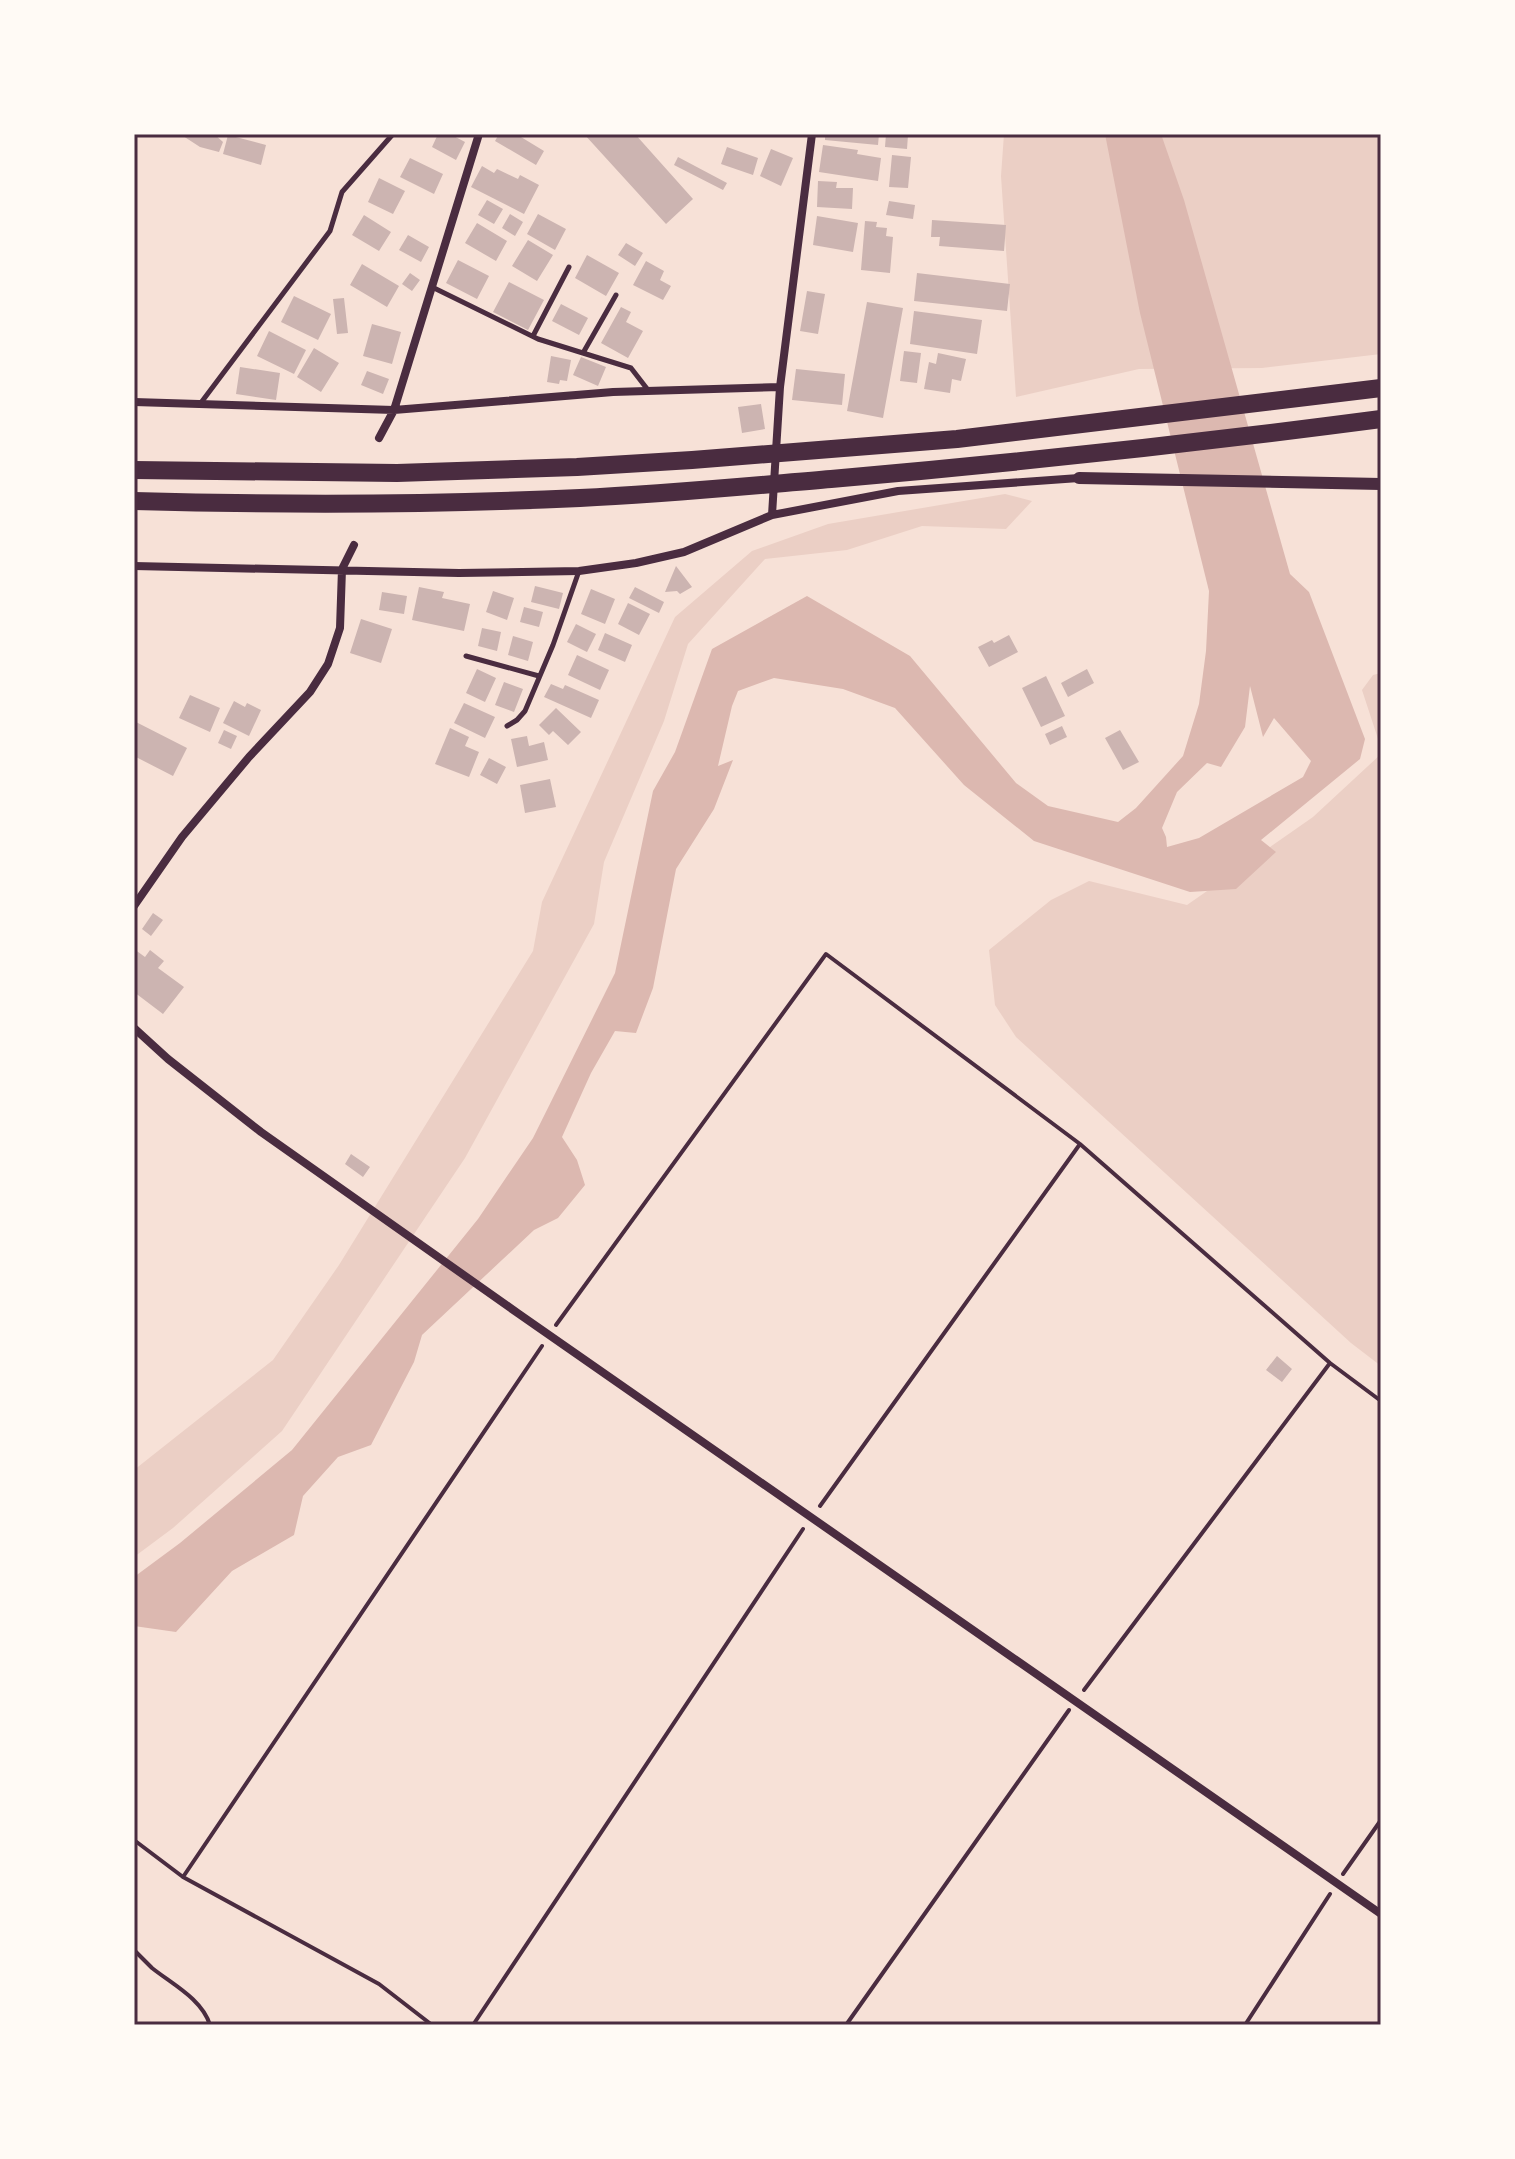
<svg xmlns="http://www.w3.org/2000/svg" width="1515" height="2159" viewBox="0 0 1515 2159" font-family="'Fira Sans Condensed',sans-serif">
  <style>
    .green { fill: #ebcfc5 }
    .water { fill: #dcb8b0; fill-rule: evenodd }
    .building { fill: #ccb4b1 }
    .lines { fill: none; stroke-linecap: round; stroke-linejoin: round }
    .path { stroke: #4a2c40; stroke-width: 4 }
    .service { stroke: #4a2c40; stroke-width: 5 }
    .minor { stroke: #4a2c40; stroke-width: 8 }
    .tertiary { stroke: #4a2c40; stroke-width: 12 }
    .motorway { stroke: #4a2c40; stroke-width: 18 }
    .neatline { fill: none; stroke: #4a2c40; stroke-width: 3 }
  </style>
  <rect width="100%" height="100%" fill="#f7e1d7"/>
  <path class="green" d="M1004,134H1381V354L1262,368L1139,369L1016,397L1001,176Z
    M1005,494L1032,501L1006,529L922,526L847,550L765,559L688,644L664,721L604,862L594,924L465,1158L282,1431L173,1528L134,1557V1470L273,1360L339,1265L533,951L542,902L675,617L752,551L828,524Z
    M1381,673V748L1362,690L1373,675Z
    M1381,754V1366L1351,1343L1016,1037L995,1005L989,950L1051,900L1089,881L1187,905L1313,817Z"/>
  <path class="water" d="M1105,134H1161L1184,200L1290,574L1309,592L1365,739L1360,759L1261,840L1276,852L1236,889L1190,892L1034,841L964,785L895,708L843,689L774,678L738,691L732,706L718,766L733,760L714,809L676,869L653,988L636,1033L615,1031L591,1073L562,1137L577,1160L585,1185L558,1218L534,1230L422,1335L414,1362L371,1445L338,1457L303,1496L294,1535L232,1571L176,1632L134,1626V1577L180,1543L292,1450L478,1219L533,1138L615,973L653,791L675,752L712,649L807,596L910,656L1016,783L1048,806L1118,822L1136,808L1183,756L1199,704L1206,651L1209,591L1140,313ZM1250,686L1263,737L1274,718L1311,761L1303,777L1199,838L1167,847L1166,837L1162,828L1177,792L1207,763L1221,767L1245,727Z"/>
  <path class="building" d="M180,134H214L223,142L219,152L200,147Z
    M438,134H450L465,142L456,160L432,147Z
    M499,134H516L544,151L536,165L495,141Z
    M584,134H635L693,199L666,224Z
    M825,134H879L878,145L825,140Z
    M886,134L908,135L907,149L885,147Z
    M228,135L266,145L261,165L223,154Z
    M823,145L858,150L857,154L881,158L878,181L819,172Z
    M727,147L758,158L753,175L721,164Z
    M771,149L793,158L781,186L760,176Z
    M892,155L911,157L908,188L889,187Z
    M678,157L727,183L723,190L674,165Z
    M410,158L443,174L434,194L400,177Z
    M482,166L494,173L497,169L518,179L520,175L539,185L524,214L471,187Z
    M379,178L405,191L393,214L368,202Z
    M818,181L837,182L836,188H853L852,209L817,207Z
    M487,200L503,209L494,224L478,215Z
    M889,201L915,205L913,219L886,215Z
    M510,214L523,222L515,236L502,228Z
    M538,214L566,229L555,250L527,234Z
    M364,215L391,232L379,251L352,235Z
    M817,216L858,223L853,252L813,245Z
    M932,220L1006,225L1004,251L939,246L940,237H931Z
    M865,221L877,222L876,227L887,228L886,236L893,237L890,273L861,270Z
    M477,223L507,241L496,261L465,243Z
    M408,235L429,247L421,262L399,250Z
    M528,240L553,255L537,281L512,266Z
    M626,243L643,253L635,266L618,255Z
    M587,255L619,273L606,296L575,278Z
    M458,260L489,276L477,299L446,283Z
    M646,261L664,271L660,280L671,286L663,300L633,285Z
    M362,264L399,286L387,307L350,285Z
    M410,273L420,280L412,291L402,284Z
    M917,273L1010,284L1007,311L914,301Z
    M509,282L544,300L528,330L493,312Z
    M807,291L825,294L818,334L800,331Z
    M294,296L331,314L318,340L281,322Z
    M344,298L348,333L337,334L333,299Z
    M867,302L903,308L883,418L847,411Z
    M561,304L588,318L579,335L552,321Z
    M621,307L631,312L626,322L643,331L628,358L601,343Z
    M914,311L982,320L977,354L910,344Z
    M372,324L401,332L392,364L363,356Z
    M269,331L306,350L294,374L257,356Z
    M314,348L339,363L321,392L297,377Z
    M904,351L921,353L917,383L900,381Z
    M938,353L966,359L961,381L952,379L950,393L924,389L929,362L936,364Z
    M551,356L571,360L567,381L560,380L559,384L547,382Z
    M581,357L606,367L598,386L573,375Z
    M240,367L280,373L276,400L236,394Z
    M796,369L845,374L842,405L792,400Z
    M367,371L389,379L383,394L361,385Z
    M761,404L765,429L742,433L738,407Z
    M676,566L692,587L680,594L677,591L665,592Z
    M535,586L563,593L559,609L531,602Z
    M419,587L444,592L442,598L470,604L464,631L412,620Z
    M635,587L664,602L659,613L629,598Z
    M591,589L615,599L605,624L581,614Z
    M493,591L514,598L507,620L486,612Z
    M382,592L407,596L404,614L379,610Z
    M628,603L650,614L639,635L618,624Z
    M524,607L543,612L539,627L520,622Z
    M361,619L392,629L381,663L350,653Z
    M576,624L596,634L587,652L567,642Z
    M482,628L501,632L497,651L478,646Z
    M605,633L632,645L625,662L598,650Z
    M1009,635L1018,652L989,667L978,647L992,640L994,643Z
    M513,636L533,642L528,661L508,655Z
    M577,655L609,670L600,690L568,675Z
    M477,669L496,678L485,702L466,693Z
    M1087,669L1094,683L1068,697L1061,683Z
    M1046,676L1065,716L1041,727L1022,688Z
    M504,682L523,689L514,712L495,705Z
    M551,684L563,689L565,685L599,700L591,718L544,697Z
    M190,695L220,708L210,732L179,718Z
    M234,701L245,707L247,703L261,710L249,736L223,723Z
    M464,703L495,717L485,738L454,723Z
    M556,708L581,732L568,745L553,731L549,735L539,725Z
    M134,721L187,748L173,776L134,756Z
    M1062,726L1067,737L1050,745L1045,734Z
    M450,728L469,737L465,746L479,752L469,777L435,764Z
    M224,730L237,736L231,749L218,743Z
    M1120,730L1139,762L1123,770L1105,738Z
    M527,736L529,746L544,742L548,760L517,767L511,739Z
    M489,758L506,767L497,784L480,775Z
    M550,779L556,807L525,813L520,785Z
    M153,913L163,920L151,936L142,929Z
    M134,949L145,957L150,950L164,961L158,968L184,987L163,1014L134,992Z
    M351,1154L370,1167L363,1177L345,1164Z
    M1277,1356L1292,1369L1282,1382L1266,1370Z"/>
  <g class="lines">
    <path class="path" d="M556,1325L826,954L1080,1144L1330,1363L1381,1401
      M820,1506L1080,1144
      M1084,1690L1330,1363
      M134,1840L183,1877L379,1984L432,2025
      M1343,1874L1381,1820
      M183,1877L542,1346
      M134,1950C140,1956 146,1962 152,1968C172,1984 202,1999 210,2025
      M473,2025L803,1529
      M846,2025L1069,1710
      M1245,2025L1330,1894"/>
    <path class="service" d="M432,287L538,339L631,368L648,390
      M533,336L569,267
      M583,353L616,295
      M200,404L330,231L342,192L393,134
      M466,656L539,676
      M507,726L517,720L525,711L553,645L579,571"/>
    <path class="minor" d="M134,402L394,410L613,392L780,387
      M379,438L394,410L479,134
      M772,515L780,387L812,134
      M134,566L459,573L579,571L636,563L684,552L772,515L898,491L1079,478
      M134,906L182,837L249,757L310,692L328,664L340,628L342,569L354,545
      M134,1028L168,1059L261,1132L519,1314L1381,1914"/>
    <path class="tertiary" d="M1079,478L1381,484"/>
    <path class="motorway" d="M134,470L397,473L577,467L692,460L957,439L1381,388
      M134,501C283,505 432,505 580,498C664,494 748,486 831,479C1015,463 1198,443 1381,419"/>
  </g>
  <rect width="1515" height="2159" fill="none" stroke="#fffaf5" stroke-width="272"/>
  <rect x="136" y="136" width="1243" height="1887" class="neatline"/>
</svg>
